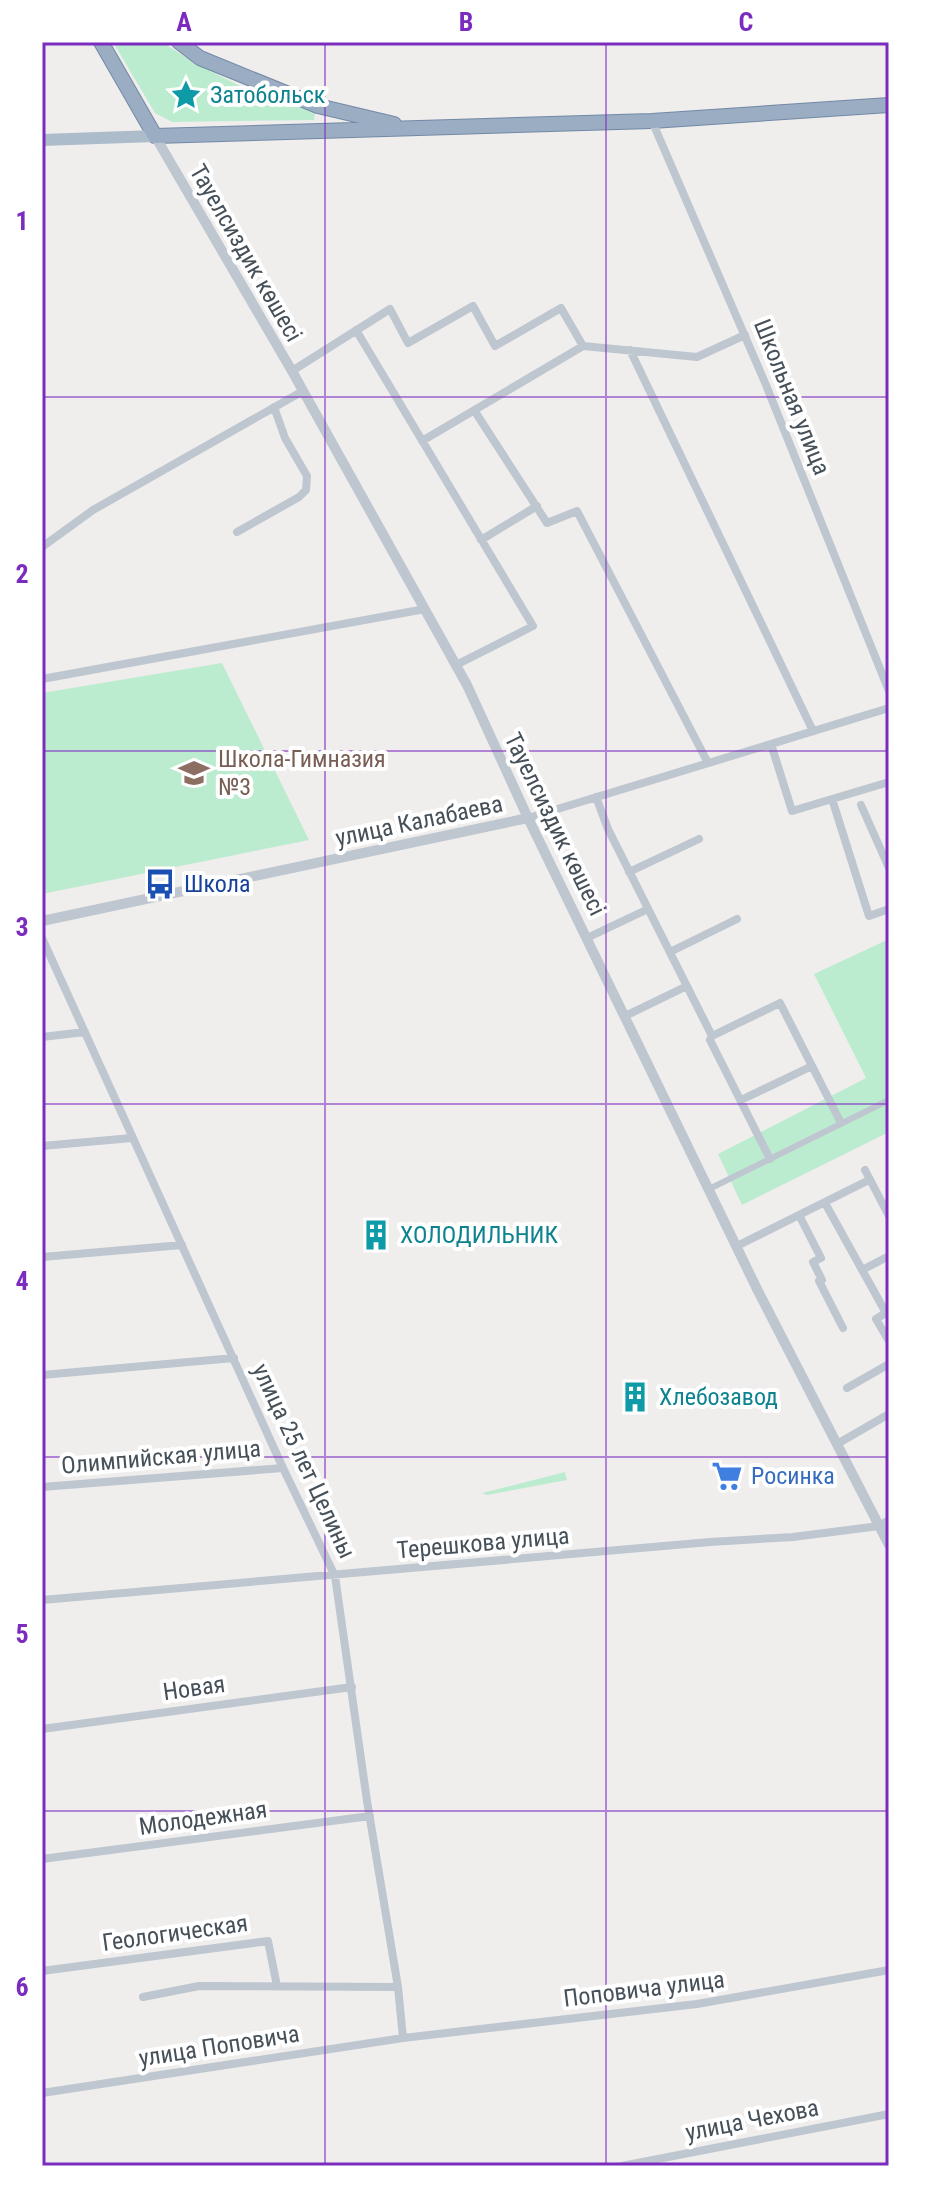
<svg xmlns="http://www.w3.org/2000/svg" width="931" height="2208" viewBox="0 0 931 2208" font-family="'Roboto Condensed',sans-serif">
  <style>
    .green { fill: #bcecd0 }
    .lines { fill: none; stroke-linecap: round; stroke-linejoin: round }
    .trunk-casing { stroke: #7289a6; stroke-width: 16 }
    .pedestrian { stroke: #bec7cf; stroke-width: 6 }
    .minor { stroke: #bec7cf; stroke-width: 8 }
    .tertiary { stroke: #bec7cf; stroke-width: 10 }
    .primary { stroke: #adbccb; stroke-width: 12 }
    .trunk { stroke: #9aadc2; stroke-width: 14 }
    .grid { fill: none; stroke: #7b2cbf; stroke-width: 2; stroke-opacity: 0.55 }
    .labels { text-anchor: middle; stroke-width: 8; stroke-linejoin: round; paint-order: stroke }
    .culture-label { font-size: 24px; fill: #0d838f; stroke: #fff; text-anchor: start }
    .street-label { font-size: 24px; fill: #465059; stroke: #fff }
    .education-label { font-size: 24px; fill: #785e54; stroke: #fff; text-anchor: start }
    .transit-label { font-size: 24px; fill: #164399; stroke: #fff; text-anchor: start }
    .shop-label { font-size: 24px; fill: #366cbe; stroke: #fff; text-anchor: start }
    .neatline { fill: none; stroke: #7b2cbf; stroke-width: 3 }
    .grid-label { font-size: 26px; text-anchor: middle; font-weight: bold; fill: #7b2cbf }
  </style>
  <rect width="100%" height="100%" fill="#f0eded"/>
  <path class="green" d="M113,42H162L193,62L238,85L279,101L315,112L314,120L172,122L155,113Z
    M222,663L309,840L42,894V693Z
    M889,939V1132L742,1205L718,1154L866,1078L814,974Z
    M565,1472L567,1480L487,1495L482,1493Z"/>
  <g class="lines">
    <g class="trunk-casing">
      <path id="trunk" d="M101,42L155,136L652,121L889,105
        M179,42L200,58L318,106L394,124"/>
    </g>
    <path class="pedestrian" d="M709,1189L889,1100"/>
    <path class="minor" d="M652,121L766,385L889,691
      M356,330L533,626L456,665
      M630,350L813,731
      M292,371L390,309L408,343L473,306L495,346L561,308L583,346
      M474,410L547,523L577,511L708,763
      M422,441L583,346L697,357L745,335
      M237,532L299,497L306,490L307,476L285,438L274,407
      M481,540L537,506
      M42,547L93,510L303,391
      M42,679L425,609
      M771,744L792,811L889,782
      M596,797L608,829L712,1036L710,1040L770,1159
      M832,799L869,916L889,909
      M861,805L889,868
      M528,818L889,708
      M629,872L699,839
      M42,938L283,1468L335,1576L367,1801L398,1987L403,2038
      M587,938L648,909
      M670,952L737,919
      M625,1016L687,986
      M712,1036L780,1003L841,1123
      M42,1037L85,1032
      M741,1100L812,1066
      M42,1146L132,1138
      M865,1170L889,1216
      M825,1203L886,1313
      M799,1215L821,1258L813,1262L822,1280L819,1281L843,1328
      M737,1246L869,1180
      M42,1257L182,1245
      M862,1270L889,1256
      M889,1311L876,1319L889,1341
      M42,1375L234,1358
      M847,1388L889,1364
      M837,1444L889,1414
      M42,1487L283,1468
      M42,1600L710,1542L793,1537L879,1526L889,1520
      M42,1729L352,1687
      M42,1859L370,1816
      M42,1971L268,1941L277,1986
      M143,1997L199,1986L398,1987
      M42,2093L403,2038L697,2004L889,1970
      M622,2166L889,2114"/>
    <path class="tertiary" d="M155,136L292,371L467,685L528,818L758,1291L889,1545
      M42,921L528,818"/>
    <path class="primary" d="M42,140L155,136"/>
    <use href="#trunk" class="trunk"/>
  </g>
  <path class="grid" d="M325,42V2166M606,42V2166M42,397H889M42,751H889M42,1104H889M42,1457H889M42,1811H889"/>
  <defs>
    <g id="sight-bare" transform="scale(2.4)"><path d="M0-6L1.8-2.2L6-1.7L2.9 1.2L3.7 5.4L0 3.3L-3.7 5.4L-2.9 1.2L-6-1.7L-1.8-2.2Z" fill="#0f9aa8" stroke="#fff" stroke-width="2.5" paint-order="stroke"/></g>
    <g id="school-bare" transform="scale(2.4)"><path d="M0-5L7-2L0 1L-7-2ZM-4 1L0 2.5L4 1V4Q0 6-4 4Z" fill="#8d6e63" stroke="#fff" stroke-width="2.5" paint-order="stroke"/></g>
    <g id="bus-bare" transform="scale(2.4)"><path d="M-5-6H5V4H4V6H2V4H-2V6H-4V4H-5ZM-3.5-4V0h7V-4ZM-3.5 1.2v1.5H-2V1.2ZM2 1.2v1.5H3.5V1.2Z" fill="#1a4fb4" stroke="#fff" stroke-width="2.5" paint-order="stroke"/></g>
    <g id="building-bare" transform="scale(2.4)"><path d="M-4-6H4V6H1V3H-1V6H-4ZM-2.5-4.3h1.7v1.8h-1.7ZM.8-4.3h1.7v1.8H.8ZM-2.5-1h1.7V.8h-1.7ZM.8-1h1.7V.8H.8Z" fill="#0f9aa8" stroke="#fff" stroke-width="2.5" paint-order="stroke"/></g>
    <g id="supermarket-bare" transform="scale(2.4)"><path d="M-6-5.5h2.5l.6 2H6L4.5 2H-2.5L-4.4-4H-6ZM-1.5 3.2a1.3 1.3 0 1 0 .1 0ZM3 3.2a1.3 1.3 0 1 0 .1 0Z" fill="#3f7fe0" stroke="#fff" stroke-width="2.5" paint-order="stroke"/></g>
  </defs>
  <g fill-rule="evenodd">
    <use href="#sight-bare" x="186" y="95"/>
    <use href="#school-bare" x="194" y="773"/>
    <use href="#bus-bare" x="160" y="884"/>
    <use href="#building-bare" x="376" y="1235"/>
    <use href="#building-bare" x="635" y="1397"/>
    <use href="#supermarket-bare" x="727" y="1476"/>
  </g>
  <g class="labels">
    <g class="culture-label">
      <text x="210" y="103">Затобольск</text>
      <text x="400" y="1243">ХОЛОДИЛЬНИК</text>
      <text x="659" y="1405">Хлебозавод</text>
    </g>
    <g class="street-label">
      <text transform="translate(246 253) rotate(60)" y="8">Тауелсиздик көшесі</text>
      <text transform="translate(792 397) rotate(68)" y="8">Школьная улица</text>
      <text transform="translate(419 821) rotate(-12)" y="8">улица Калабаева</text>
      <text transform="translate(555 824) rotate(64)" y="8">Тауелсиздик көшесі</text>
      <text transform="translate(161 1457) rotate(-5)" y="8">Олимпийская улица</text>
      <text transform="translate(304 1461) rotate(65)" y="8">улица 25 лет Целины</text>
      <text transform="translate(483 1543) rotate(-5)" y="8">Терешкова улица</text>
      <text transform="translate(194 1688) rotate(-8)" y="8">Новая</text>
      <text transform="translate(203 1818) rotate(-8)" y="8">Молодежная</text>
      <text transform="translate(175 1933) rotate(-8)" y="8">Геологическая</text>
      <text transform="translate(644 1989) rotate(-7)" y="8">Поповича улица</text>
      <text transform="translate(219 2046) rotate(-9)" y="8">улица Поповича</text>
      <text transform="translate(752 2120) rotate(-11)" y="8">улица Чехова</text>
    </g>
    <g class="education-label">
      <text x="218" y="767">Школа-Гимназия<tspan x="218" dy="28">№3</tspan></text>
    </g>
    <g class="transit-label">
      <text x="184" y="892">Школа</text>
    </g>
    <g class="shop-label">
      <text x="751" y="1484">Росинка</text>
    </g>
  </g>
  <rect width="931" height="2208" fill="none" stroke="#ffffff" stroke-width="88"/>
  <rect x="44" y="44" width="843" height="2120" class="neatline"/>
  <g class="grid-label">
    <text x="184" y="31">A</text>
    <text x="466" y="31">B</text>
    <text x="746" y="31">C</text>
    <text x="22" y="230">1</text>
    <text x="22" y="583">2</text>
    <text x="22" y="936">3</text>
    <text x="22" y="1290">4</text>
    <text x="22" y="1643">5</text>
    <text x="22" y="1996">6</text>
  </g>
</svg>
